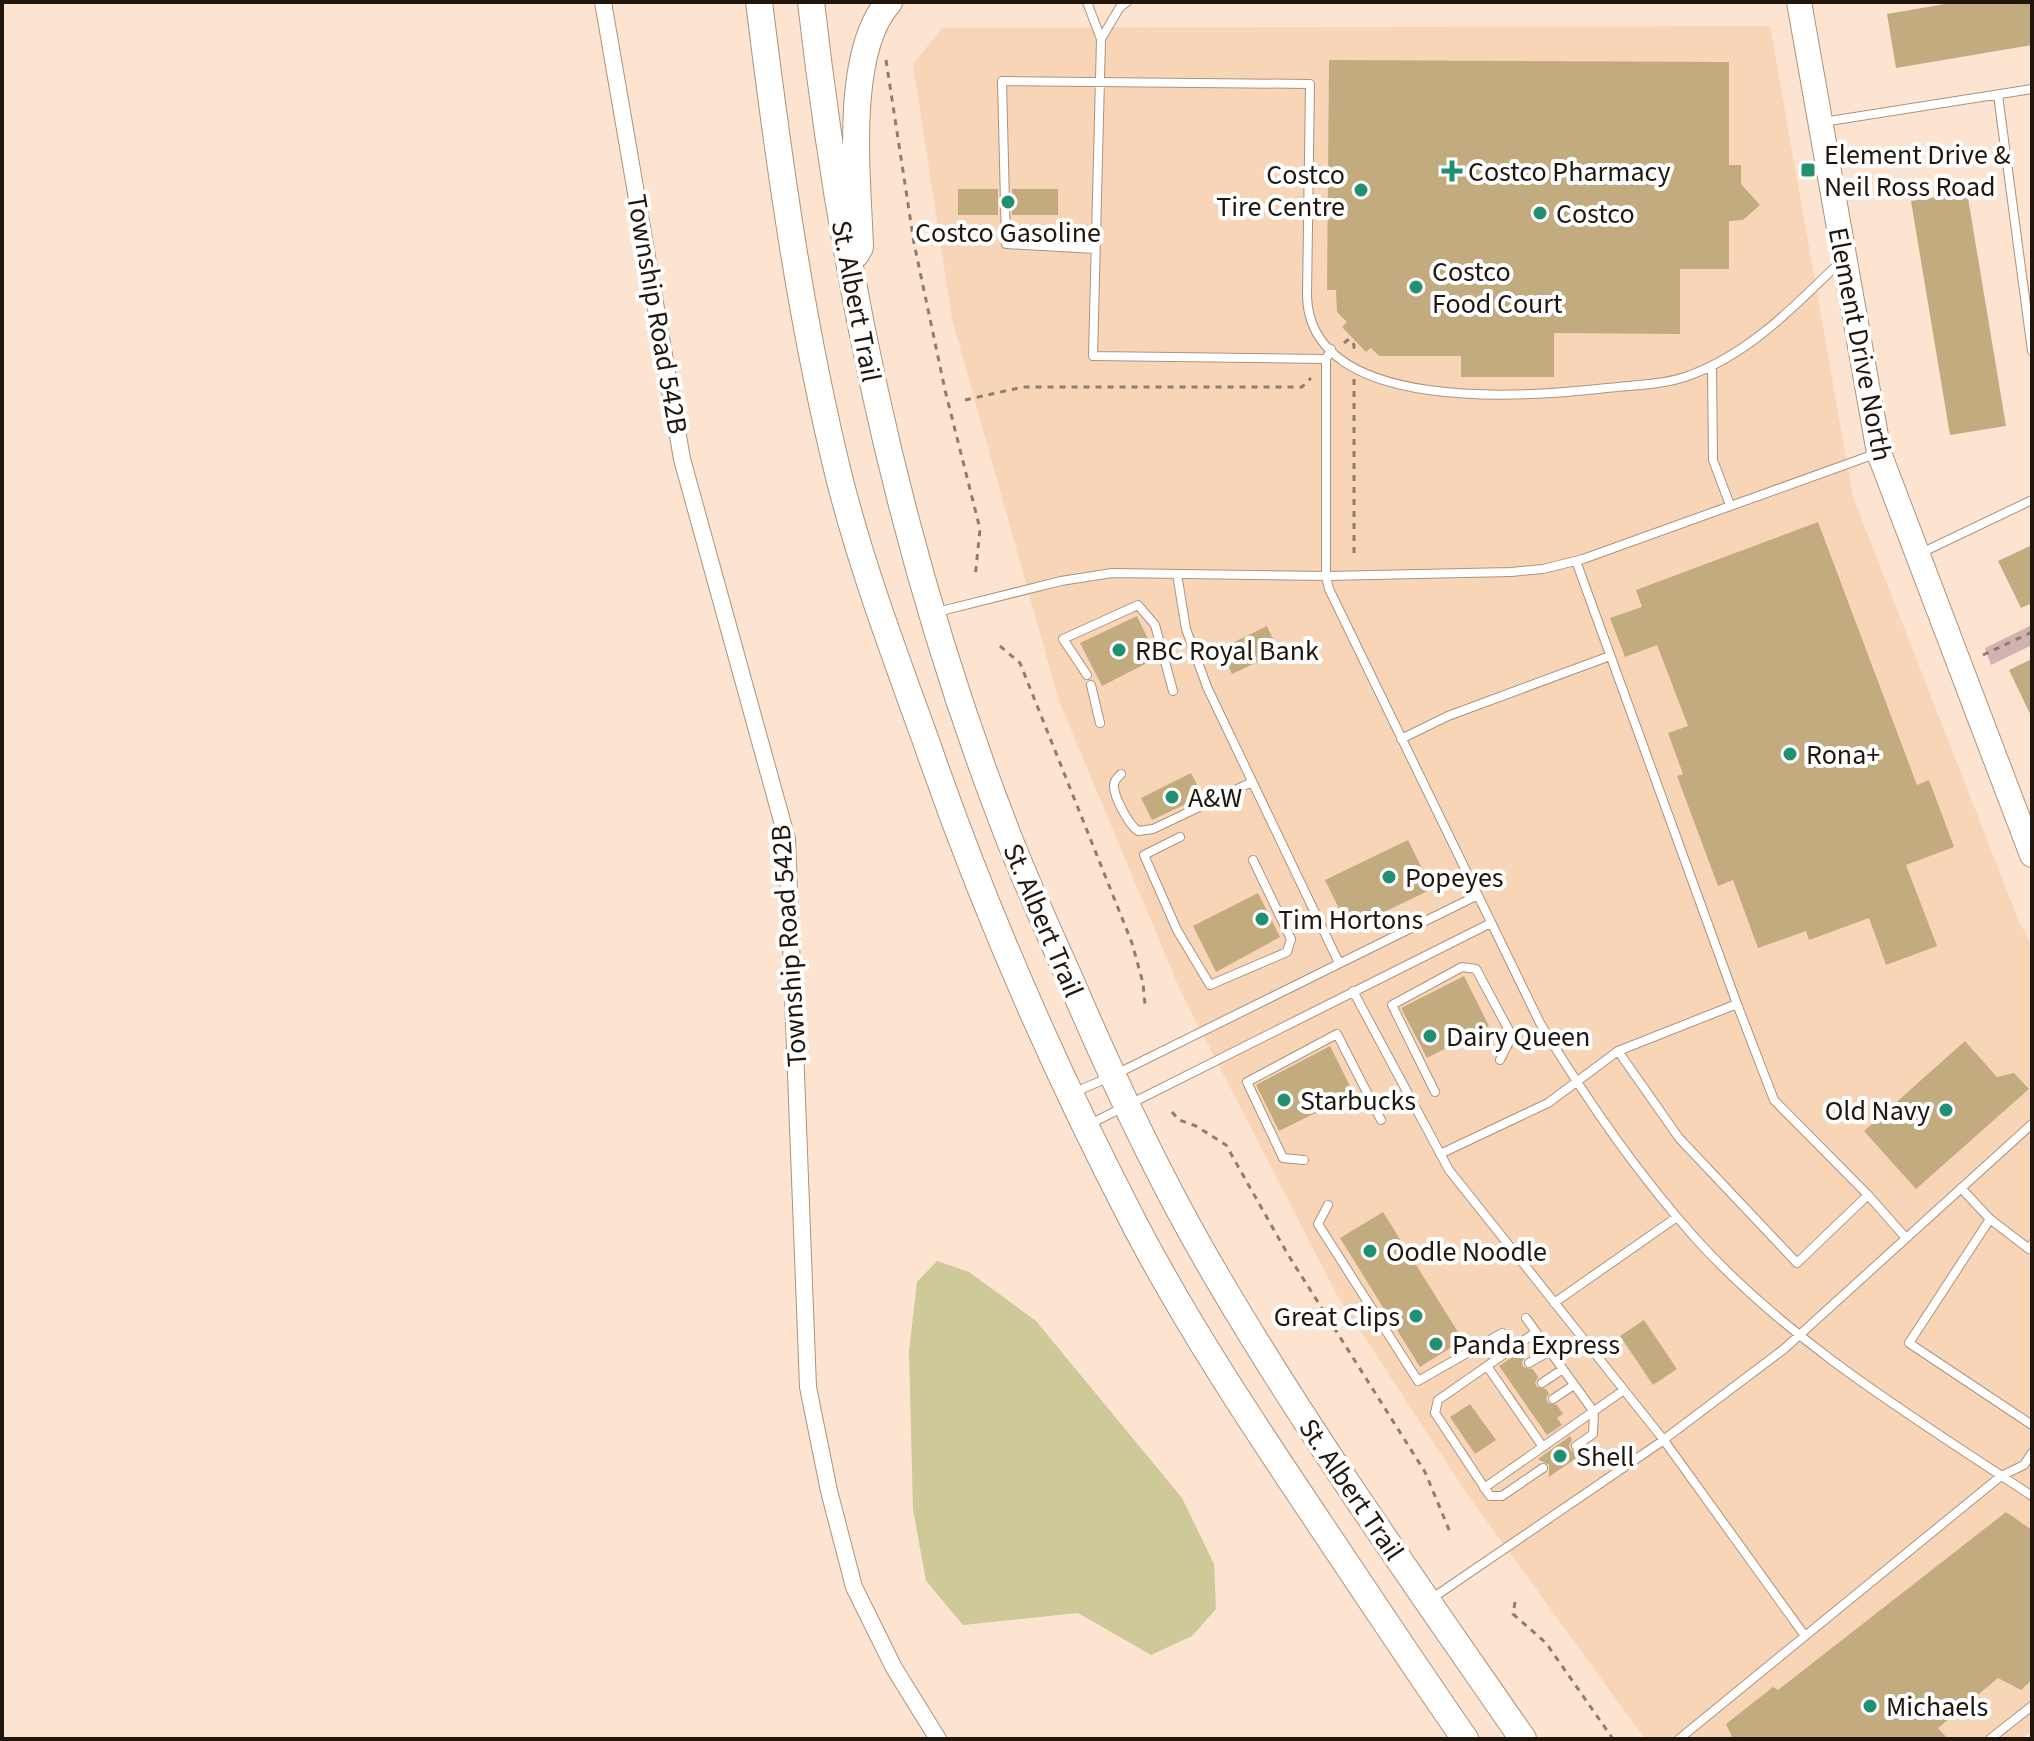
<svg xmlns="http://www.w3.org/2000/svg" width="2034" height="1741" viewBox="0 0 2034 1741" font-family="'Source Sans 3',sans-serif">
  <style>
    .built { fill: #f9d5b8 }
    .green { fill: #d3b1b1 }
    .water { fill: #cdc998 }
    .building { fill: #c3ab80 }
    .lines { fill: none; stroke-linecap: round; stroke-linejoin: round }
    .lane-casing { stroke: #ae927c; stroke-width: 10 }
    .street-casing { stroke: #ae927c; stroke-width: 18 }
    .secondary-casing { stroke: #ae927c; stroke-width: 26 }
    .primary-casing { stroke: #ae927c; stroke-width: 28 }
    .path { stroke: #8f7e70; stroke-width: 3; stroke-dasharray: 6 6; stroke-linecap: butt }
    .lane { stroke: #fff; stroke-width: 8 }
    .street { stroke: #fff; stroke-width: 16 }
    .secondary { stroke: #fff; stroke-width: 24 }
    .primary { stroke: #fff; stroke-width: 26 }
    .poi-dot { fill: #219070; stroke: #fff; stroke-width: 3 }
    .labels { text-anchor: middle; stroke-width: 8; stroke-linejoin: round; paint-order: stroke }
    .poi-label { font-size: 28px; fill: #20160e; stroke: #fff; text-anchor: start }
    .street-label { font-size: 28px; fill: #20160e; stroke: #fff }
  </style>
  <rect width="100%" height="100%" fill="#fce4d1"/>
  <path class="built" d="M1770,26L1853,497L2020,924L2032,944V1731L2021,1739H1645L1467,1494L1337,1295L1180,990L1059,701L952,319L913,64L942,28Z"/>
  <path class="green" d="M2032,625V645L1991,665L1985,648Z"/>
  <path class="water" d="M937,1261L969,1272L1036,1321L1182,1498L1214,1564L1216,1609L1192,1636L1151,1655L1078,1613L963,1625L926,1581L913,1509L909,1351L917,1282Z"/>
  <path class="building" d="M1957,2H2032V45L1896,68L1887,14Z
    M1329,60L1729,62V165H1741V184L1760,205L1743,220L1729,221V269H1680V334L1554,333V377H1461V356H1379L1371,348L1366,352L1342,327L1347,322L1337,312L1336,290H1327Z
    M958,189H998V215H958Z
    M1012,189H1058V215H1012Z
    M1967,192L2006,426L1950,435L1911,201Z
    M1818,522L1917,785L1929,780L1954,847L1906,865L1937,946L1886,965L1869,918L1809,940L1806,931L1758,948L1733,880L1718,886L1677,776L1683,774L1668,733L1688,726L1657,645L1625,657L1610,618L1642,607L1636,590Z
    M2032,545V603L2021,608L1998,561Z
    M1137,616L1157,658L1102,686L1080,643Z
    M1267,626L1279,652L1232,674L1220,649Z
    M2032,659V718L2009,670Z
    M1191,773L1203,796L1152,820L1141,798Z
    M1408,840L1432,889L1349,929L1325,880Z
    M1258,893L1280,937L1216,972L1193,926Z
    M1464,976L1489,1026L1427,1058L1401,1008Z
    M1965,1041L1997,1077L2014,1073L2029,1089L1916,1189L1864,1131Z
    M1330,1046L1354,1094L1279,1131L1256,1085Z
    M1383,1212L1463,1340L1420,1367L1340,1238Z
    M1644,1320L1677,1369L1653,1385L1620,1336Z
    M1521,1351L1525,1357L1522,1362L1523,1367L1533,1369L1538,1377L1535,1383L1537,1387L1546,1389L1549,1393L1546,1399L1548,1403L1557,1405L1563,1414L1557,1418L1562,1425L1547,1435L1499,1366Z
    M1470,1404L1496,1440L1475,1454L1450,1417Z
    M1570,1436L1572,1440L1569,1446L1571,1451L1582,1454L1549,1477V1465L1538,1459Z
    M2006,1512L2032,1530V1680L2021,1690L1998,1678L1938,1728L1948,1739H1733L1726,1724L1773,1687L1778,1690Z"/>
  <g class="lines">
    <g class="lane-casing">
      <path id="lane" d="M1087,2L1101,39L1093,356L1326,359
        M1101,39L1120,7L1127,2
        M1998,95L2032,351
        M1823,122L2032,89
        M1095,249L1006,244L1002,81L1310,84L1307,296C1310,415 1528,397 1607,388C1632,385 1661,385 1685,377C1747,356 1794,307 1840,262
        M1331,349L1326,359V576L1329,589L1540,1023C1586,1099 1636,1172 1696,1239C1791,1344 1915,1418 2032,1496
        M1712,366L1713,460L1730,505
        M1921,553L2032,500
        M1177,574L1186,629L1207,687L1339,963
        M937,612L1061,581L1112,573L1326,576L1511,572L1543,569L1583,559L1875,454
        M1087,675L1063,639L1138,605L1155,625L1173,691
        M1091,685L1100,723
        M1401,739L1448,716L1610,656
        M1121,774C1118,777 1114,780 1114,785C1113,796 1129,825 1138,831L1153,829L1252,782
        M1180,837L1144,855L1177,930L1210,985L1287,952L1291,939L1253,860
        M1353,991L1449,1170L1663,1439L1805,1636
        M1737,1004L1774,1100L1868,1195
        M1618,1051L1679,1138L1797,1263L1868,1195L1906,1238
        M1075,1092L1112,1076L1478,895
        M1435,1092L1392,1005L1462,967L1476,969L1512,1036L1500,1060
        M1090,1124L1491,923
        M1440,1154L1548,1103L1618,1051L1737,1004L1576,561
        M1304,1160L1283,1158L1247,1082L1337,1034L1381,1120
        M1961,1188L1990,1219L2029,1249L2032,1244
        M1328,1205L1318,1224L1418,1381L1502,1333
        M1990,1219L1909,1343L2032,1425
        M1554,1303L1677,1217
        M1526,1318L1536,1332L1438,1400L1435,1413L1490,1496H1502L1543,1468
        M1536,1332L1594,1412L1593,1434L1576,1446
        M1529,1363L1550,1351
        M1487,1366L1543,1447
        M1542,1383L1563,1369
        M1553,1399L1574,1385
        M1484,1488L1624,1390
        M1431,1599L1658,1444L1784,1349L2032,1124
        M1679,1739L2001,1476L2024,1465L2032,1453
        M1990,1739L2032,1706"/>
    </g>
    <g class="street-casing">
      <path id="street" d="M603,2L682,459L787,839L808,1387L829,1491L854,1587L894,1668L938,1739"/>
    </g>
    <g class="secondary-casing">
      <path id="secondary" d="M1799,2L1879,453L2032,855"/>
    </g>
    <g class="primary-casing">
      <path id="primary" d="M759,2C779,163 801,324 840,481C863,571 896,658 927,744C984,909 1055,1071 1135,1225C1191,1332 1259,1433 1326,1533C1372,1602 1418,1671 1465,1739
        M811,2C843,284 902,562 1005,828C1024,878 1047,928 1069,977C1113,1080 1160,1181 1217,1277C1310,1436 1418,1587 1523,1739
        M856,254L860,247C858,182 843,53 889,2"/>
    </g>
    <path class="path" d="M886,60L914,243L945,390L980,529L975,578
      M1344,343L1349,339L1354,345V351
      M1354,379V558
      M965,400L1023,387H1302L1311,378
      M1000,646L1020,663L1132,943L1143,983L1145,1005
      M1983,655L2032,632
      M1172,1112L1179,1120L1196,1126L1226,1145L1287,1253L1425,1472L1450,1532
      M1515,1602L1513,1614L1546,1643L1613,1739"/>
    <use href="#lane" class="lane"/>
    <use href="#street" class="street"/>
    <use href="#secondary" class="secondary"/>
    <use href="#primary" class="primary"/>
  </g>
  <g class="poi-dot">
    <rect x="1800" y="162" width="16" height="16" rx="4"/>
    <path d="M1448 159h8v8h8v8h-8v8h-8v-8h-8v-8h8z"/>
    <circle cx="1361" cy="190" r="8"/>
    <circle cx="1008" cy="202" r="8"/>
    <circle cx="1540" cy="213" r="8"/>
    <circle cx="1416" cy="287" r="8"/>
    <circle cx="1119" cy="650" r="8"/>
    <circle cx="1790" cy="754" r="8"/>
    <circle cx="1172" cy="797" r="8"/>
    <circle cx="1389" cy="877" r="8"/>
    <circle cx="1262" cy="919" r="8"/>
    <circle cx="1430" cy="1036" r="8"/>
    <circle cx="1284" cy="1100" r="8"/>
    <circle cx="1946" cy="1110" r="8"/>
    <circle cx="1370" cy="1251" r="8"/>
    <circle cx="1416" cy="1316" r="8"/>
    <circle cx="1436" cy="1344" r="8"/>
    <circle cx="1560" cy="1456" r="8"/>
    <circle cx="1870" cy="1706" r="8"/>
  </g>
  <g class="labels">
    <g class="poi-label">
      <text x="1824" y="164">Element Drive &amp;<tspan x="1824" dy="32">Neil Ross Road</tspan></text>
      <text x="1468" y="181">Costco Pharmacy</text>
      <text x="1345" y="184" text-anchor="end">Costco<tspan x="1345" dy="32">Tire Centre</tspan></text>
      <text x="1556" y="223">Costco</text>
      <text x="1008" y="242" text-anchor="middle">Costco Gasoline</text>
      <text x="1432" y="281">Costco<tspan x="1432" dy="32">Food Court</tspan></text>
      <text x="1135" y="660">RBC Royal Bank</text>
      <text x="1806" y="764">Rona+</text>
      <text x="1188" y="807">A&amp;W</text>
      <text x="1405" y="887">Popeyes</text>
      <text x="1278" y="929">Tim Hortons</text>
      <text x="1446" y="1046">Dairy Queen</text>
      <text x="1300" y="1110">Starbucks</text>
      <text x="1930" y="1120" text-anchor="end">Old Navy</text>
      <text x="1386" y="1261">Oodle Noodle</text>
      <text x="1400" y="1326" text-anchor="end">Great Clips</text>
      <text x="1452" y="1354">Panda Express</text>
      <text x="1576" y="1466">Shell</text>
      <text x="1886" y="1716">Michaels</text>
    </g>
    <g class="street-label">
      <text transform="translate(857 301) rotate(79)" y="10">St. Albert Trail</text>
      <text transform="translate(658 314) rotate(80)" y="10">Township Road 542B</text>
      <text transform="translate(1861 344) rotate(79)" y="10">Element Drive North</text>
      <text transform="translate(1044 920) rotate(67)" y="10">St. Albert Trail</text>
      <text transform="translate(788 946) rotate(-94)" y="10">Township Road 542B</text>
      <text transform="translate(1352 1489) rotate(56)" y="10">St. Albert Trail</text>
    </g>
  </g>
  <rect width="2034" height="1741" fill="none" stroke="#20160e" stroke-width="8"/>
</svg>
